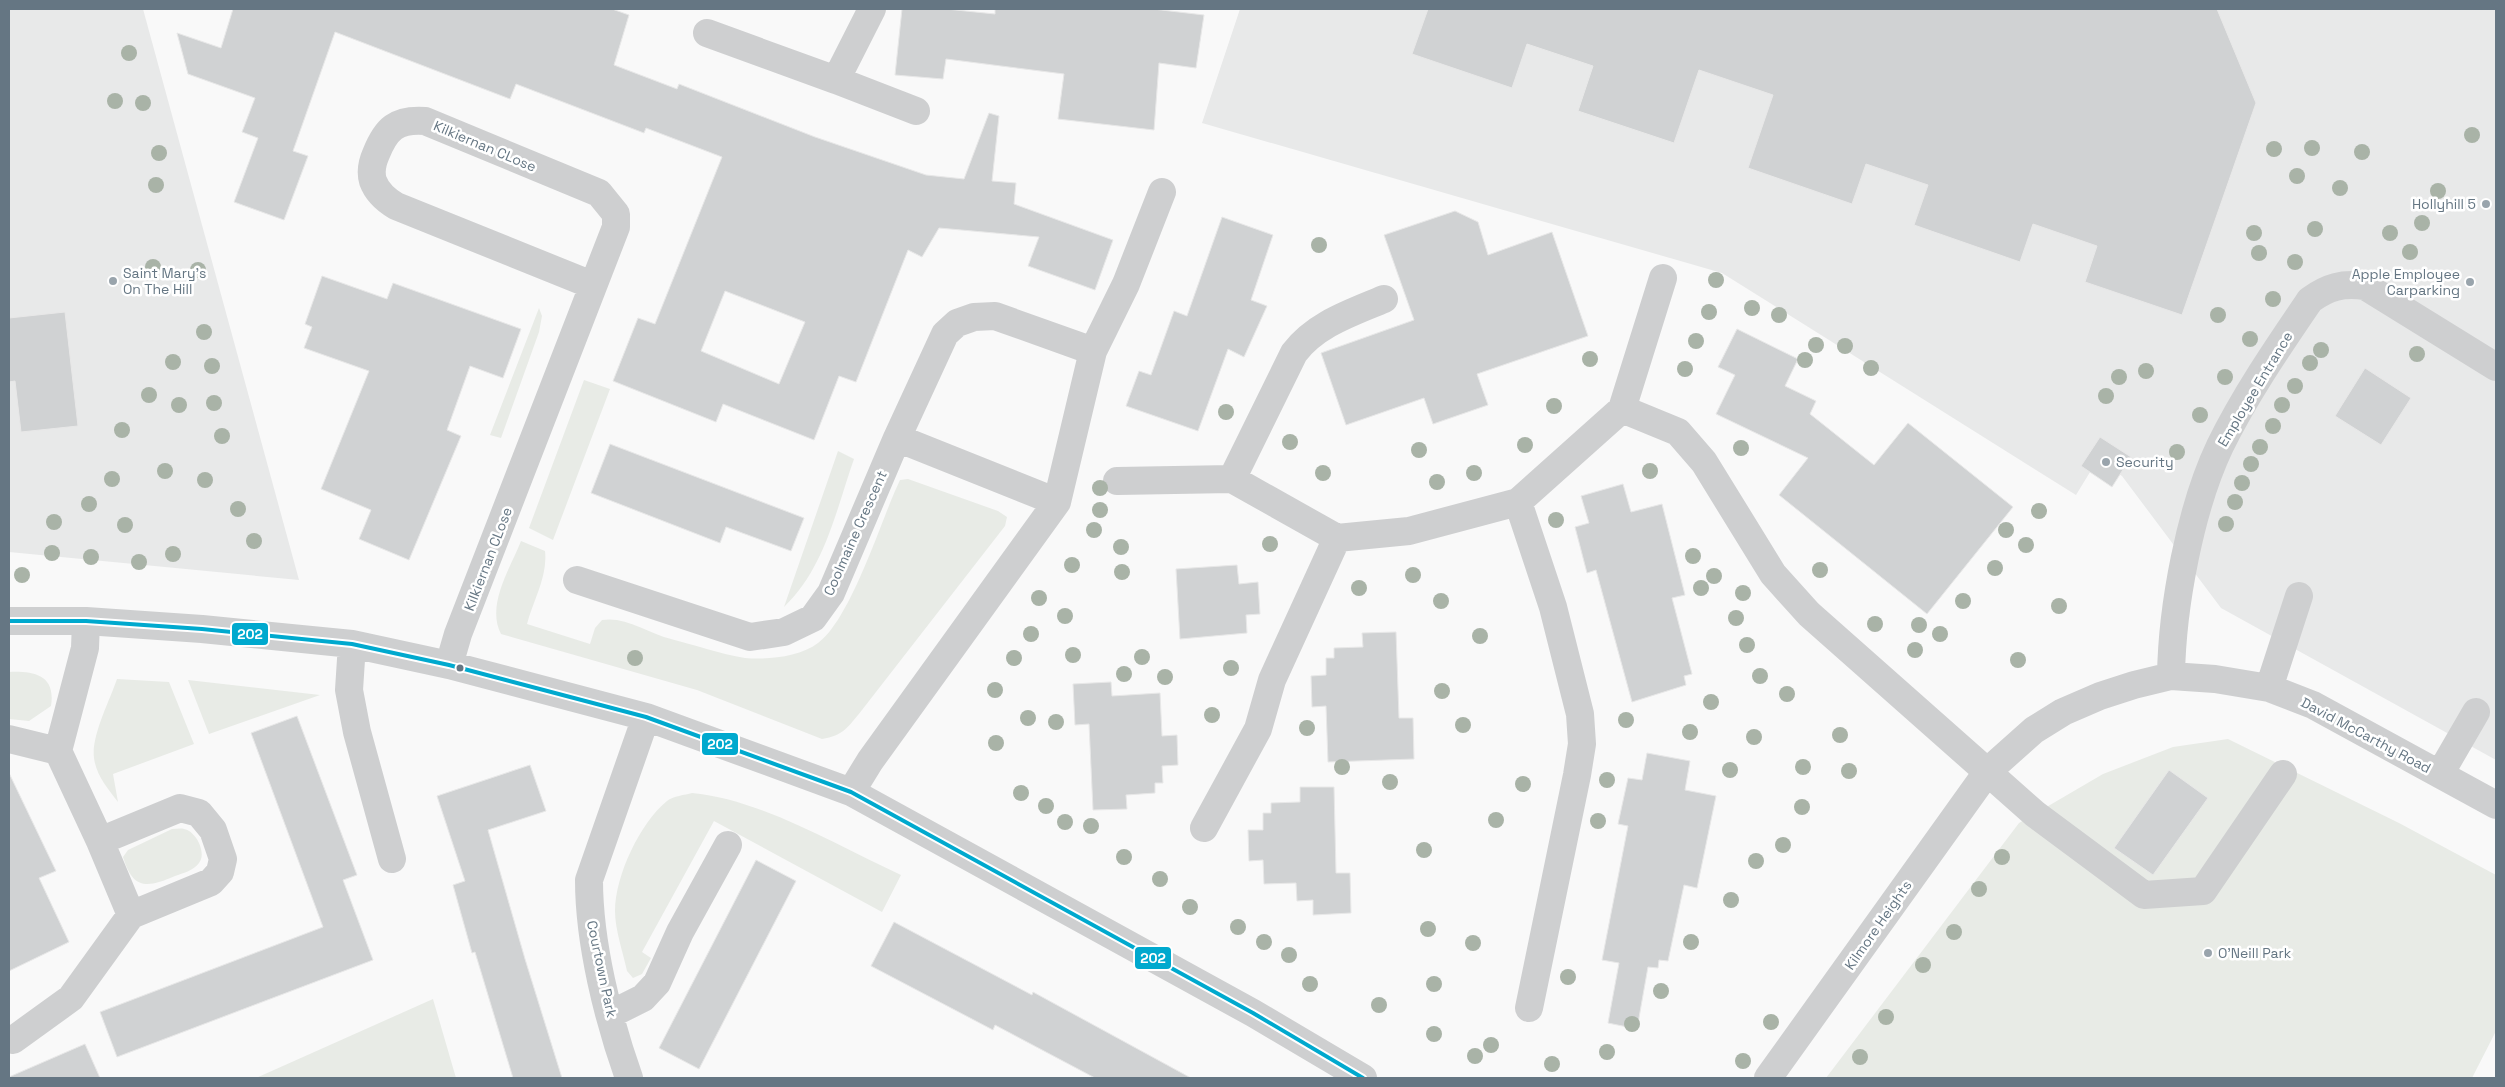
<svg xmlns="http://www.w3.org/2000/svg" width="2505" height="1087" viewBox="0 0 2505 1087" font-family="'Space Grotesk',sans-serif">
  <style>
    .built { fill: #e8e9e9 }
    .green { fill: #e8ebe6 }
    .building { fill: #d0d2d3; stroke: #e8e8e8; fill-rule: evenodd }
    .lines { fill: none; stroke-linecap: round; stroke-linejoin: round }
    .minor { stroke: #cecfd0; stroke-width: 28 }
    .bus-1-casing { stroke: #fff; stroke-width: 8 }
    .bus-1 { stroke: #00a9ce; stroke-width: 4 }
    .tree { fill: #a9b3a7 }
    .poi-dot { fill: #99a4ac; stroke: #fff; stroke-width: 2 }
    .bus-dot { fill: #657683; stroke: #fff; stroke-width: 2 }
    .labels { text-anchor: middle; stroke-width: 5; stroke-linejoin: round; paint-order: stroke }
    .street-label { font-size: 14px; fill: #657683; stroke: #fff }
    .poi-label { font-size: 14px; fill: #657683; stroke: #fff; text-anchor: start }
    .line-badge { stroke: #fff; stroke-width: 2 }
    .badge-label { font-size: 14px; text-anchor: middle; font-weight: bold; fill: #fff }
  </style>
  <rect width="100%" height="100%" fill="#f9f9f9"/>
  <path class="built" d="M9,9H143L299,580L9,552Z
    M1240,9H2496V760L2221,608L2122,476L2098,459L2076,495L1722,273L1202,123Z"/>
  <path class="green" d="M539,308L542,316L539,332L501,438L490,435Z
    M584,380L610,389L553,540L529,528Z
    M838,451L854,459C836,510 825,568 784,607Z
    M908,479L998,511L1007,517L1005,526L862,710C849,726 843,736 822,739L697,690L501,634C486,605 510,569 521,541L545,551C548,576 533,601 527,624L590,644L595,628L602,620C625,616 648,633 671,639C695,645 720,654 745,658C767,660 800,657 818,643C849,621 879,528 895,491L900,480Z
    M9,672C34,671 56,675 51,706L29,721L9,719Z
    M117,679L169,682L194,744L113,774L118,802C108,789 96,775 94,758C91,736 110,700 117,679Z
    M188,680L320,695L209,734Z
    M2228,739L2399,823L2496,875V1031L2472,1078H1826L2019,823L2103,774L2173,747Z
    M692,793C760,799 838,846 901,875L882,912L714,821L642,952L651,958L642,974L633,978L627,971C623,952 615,930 615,911C615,876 640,823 667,801C673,796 685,795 692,793Z
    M172,829C176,829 181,828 184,829C196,831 207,853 199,863C193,871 183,873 175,876C147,888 133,890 123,857L128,850Z
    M433,999L456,1078H256Z"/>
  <path class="building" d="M233,9H612L629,15L614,65L677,89L679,84L815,137L926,175L964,179L989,113L999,116L992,181L1016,183L1014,204L1113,240L1095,290L1028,266L1039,237L939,228L922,257L908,250L856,382L839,376L814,440L723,404L716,422L613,381L638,318L655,324L722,157L646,128L644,133L516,84L510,99L335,32L293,151L308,156L284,220L234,202L258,138L242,132L255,98L188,74L177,33L221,48ZM725,291L805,322L779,384L701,351Z
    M902,9H946L995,14V9H1153L1204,15L1196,68L1159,63L1154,130L1058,119L1064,74L946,59L943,79L895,75Z
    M1428,9H2217L2256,103L2182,315L2085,282L2097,246L2033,224L2020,262L1914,225L1928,185L1866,164L1852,204L1748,168L1773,95L1699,70L1674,143L1578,111L1593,66L1527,44L1512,88L1412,54Z
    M1455,211L1478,222L1488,255L1552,232L1588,336L1477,374L1488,405L1433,424L1424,398L1346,425L1321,353L1414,320L1384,235Z
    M1222,217L1273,235L1251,300L1267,306L1244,357L1228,349L1198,431L1126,406L1139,371L1151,375L1174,311L1187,316Z
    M322,276L387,299L393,283L521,329L503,378L470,366L447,430L461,436L409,560L359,539L371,510L321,489L369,371L304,348L312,327L305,324Z
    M65,312L78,426L21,432L15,381L9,382V318Z
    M1737,329L1798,359L1785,386L1816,401L1810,414L1874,465L1908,423L2013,507L1927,614L1779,495L1808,458L1716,414L1735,375L1718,367Z
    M2365,368L2411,398L2381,445L2335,416Z
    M2100,437L2131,457L2112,487L2081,466Z
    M610,444L804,518L791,551L726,527L720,543L591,493Z
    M1623,484L1631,512L1662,504L1685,595L1672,598L1692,674L1684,676L1686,685L1632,702L1596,570L1587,573L1575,527L1589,523L1581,496Z
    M1237,565L1239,584L1258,582L1260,614L1246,615L1247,633L1180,639L1176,569Z
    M1396,632L1399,718H1413L1414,759L1328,762L1326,706L1312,707L1311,676L1326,675V658H1334V648L1363,647L1362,633Z
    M1111,682L1112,696L1160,693L1162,736L1177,735L1178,765L1162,766L1163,783H1155V793L1126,795L1127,809L1093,810L1089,724L1075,725L1073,684Z
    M297,716L357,875L343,880L373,960L117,1057L100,1012L323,927L251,733Z
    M1647,753L1690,761L1685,790L1716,796L1697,888L1684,885L1668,961L1659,960L1658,968L1648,967L1637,1029L1608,1023L1619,963L1602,960L1628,826L1618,824L1628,778L1642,780Z
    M530,765L546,811L488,830L525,959L562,1078H513L475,952L472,953L453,885L465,881L437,796Z
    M2169,770L2208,798L2153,875L2114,848Z
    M9,773L56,871L39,878L69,942L9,971Z
    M1300,787H1334L1336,873H1350L1351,913L1313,915V900L1297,901L1296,883L1264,884L1263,860L1249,861L1248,830H1263V813H1271V803L1300,802Z
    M756,860L796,881L699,1069L659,1048Z
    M894,922L1032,995L1033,992L1191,1078H1095L995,1025L993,1030L871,966Z
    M85,1044L100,1078H9V1077Z"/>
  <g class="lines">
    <path class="minor" d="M872,9L836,80L916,111
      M707,33L836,80
      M1384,299C1351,313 1316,324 1294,353L1232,479L1337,538L1409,531L1518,502L1622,409L1663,278
      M1622,409L1678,432L1704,462L1773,574L1809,614L2035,814L2144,895L2203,891L2283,774
      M1117,481L1232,479
      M1057,502L897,438L945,334L957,323L974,317L995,316L1093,351
      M1518,502L1553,607L1580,714L1582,744L1577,775L1529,1008
      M577,580L750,637L784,632L813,618L831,593L897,438
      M9,621H86L202,629L352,644L449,665L646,717L851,792L1253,1013L1363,1078
      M86,621L85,648L58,751L100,841L131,915L211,882L220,872L223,859L213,830L199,813L180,808L100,841
      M352,644L349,690L357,732L392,859
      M449,665L458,634L616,227V214L599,193L425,121C396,119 386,129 376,154C372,163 370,171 373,181C377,192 386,200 396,206L592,285
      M2171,676C2172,607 2190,509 2220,446C2245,395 2278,347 2310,300C2328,287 2342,283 2365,286L2496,367
      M2269,688L2299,596
      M9,739L58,751
      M2440,774L2476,712
      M851,792L870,761L1057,502L1093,351L1126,284L1162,192
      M1204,828L1258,729L1272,680L1337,538
      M611,1014L643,998L657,983L680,932L728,845
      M13,1040L71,998L131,915
      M629,1078C608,1019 589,943 589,880L646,717
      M1768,1078L1988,771L2034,730L2063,712L2100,696L2134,685L2171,676L2215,679L2269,688L2313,705L2496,805"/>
    <g class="bus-1-casing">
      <path id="bus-1" d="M9,621H86L202,629L352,644L449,665L646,717L851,792L1253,1013L1363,1078"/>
    </g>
    <use href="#bus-1" class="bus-1"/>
  </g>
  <g class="tree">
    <circle cx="129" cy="53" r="8"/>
    <circle cx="115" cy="101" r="8"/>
    <circle cx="143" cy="103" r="8"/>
    <circle cx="2472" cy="135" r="8"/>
    <circle cx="2312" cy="148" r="8"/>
    <circle cx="2274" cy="149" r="8"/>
    <circle cx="2362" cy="152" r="8"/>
    <circle cx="159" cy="153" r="8"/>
    <circle cx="2297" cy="176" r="8"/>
    <circle cx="156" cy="185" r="8"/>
    <circle cx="2340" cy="188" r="8"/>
    <circle cx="2438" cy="191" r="8"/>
    <circle cx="2422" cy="223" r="8"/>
    <circle cx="2315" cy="229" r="8"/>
    <circle cx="2254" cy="233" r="8"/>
    <circle cx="2390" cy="233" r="8"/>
    <circle cx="1319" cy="245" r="8"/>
    <circle cx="2410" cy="252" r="8"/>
    <circle cx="2259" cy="253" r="8"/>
    <circle cx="2295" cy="262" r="8"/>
    <circle cx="153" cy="267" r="8"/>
    <circle cx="198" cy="270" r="8"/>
    <circle cx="1716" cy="280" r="8"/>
    <circle cx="2273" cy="299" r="8"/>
    <circle cx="1752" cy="308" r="8"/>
    <circle cx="1709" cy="312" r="8"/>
    <circle cx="1779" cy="315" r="8"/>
    <circle cx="2218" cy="315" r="8"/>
    <circle cx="204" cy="332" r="8"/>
    <circle cx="2250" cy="339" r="8"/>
    <circle cx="1696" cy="341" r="8"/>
    <circle cx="1816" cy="345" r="8"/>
    <circle cx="1845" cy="346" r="8"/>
    <circle cx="2321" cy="350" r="8"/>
    <circle cx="2417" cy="354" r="8"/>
    <circle cx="1590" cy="359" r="8"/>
    <circle cx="1805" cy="360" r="8"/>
    <circle cx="173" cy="362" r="8"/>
    <circle cx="2310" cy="363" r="8"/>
    <circle cx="212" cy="366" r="8"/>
    <circle cx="1871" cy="368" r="8"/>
    <circle cx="1685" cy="369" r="8"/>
    <circle cx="2146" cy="371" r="8"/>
    <circle cx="2119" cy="377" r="8"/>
    <circle cx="2225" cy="377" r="8"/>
    <circle cx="2295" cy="386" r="8"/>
    <circle cx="149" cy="395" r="8"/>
    <circle cx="2106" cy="396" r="8"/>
    <circle cx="214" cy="403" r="8"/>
    <circle cx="179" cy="405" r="8"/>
    <circle cx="2282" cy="405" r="8"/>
    <circle cx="1554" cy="406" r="8"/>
    <circle cx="1226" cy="412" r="8"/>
    <circle cx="2200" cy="415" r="8"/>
    <circle cx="2273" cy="426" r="8"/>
    <circle cx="122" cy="430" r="8"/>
    <circle cx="222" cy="436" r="8"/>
    <circle cx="1290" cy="442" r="8"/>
    <circle cx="1525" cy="445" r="8"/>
    <circle cx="2260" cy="447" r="8"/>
    <circle cx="1741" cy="448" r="8"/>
    <circle cx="1419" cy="450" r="8"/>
    <circle cx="2177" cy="452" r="8"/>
    <circle cx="2251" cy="464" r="8"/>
    <circle cx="165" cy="471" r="8"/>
    <circle cx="1650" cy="471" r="8"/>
    <circle cx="1323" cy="473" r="8"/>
    <circle cx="1474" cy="473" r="8"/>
    <circle cx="112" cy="479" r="8"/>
    <circle cx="205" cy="480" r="8"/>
    <circle cx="1437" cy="482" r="8"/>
    <circle cx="2242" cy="483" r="8"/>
    <circle cx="1100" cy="488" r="8"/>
    <circle cx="2235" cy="502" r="8"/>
    <circle cx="89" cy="504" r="8"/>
    <circle cx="238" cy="509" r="8"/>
    <circle cx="1100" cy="510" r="8"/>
    <circle cx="2039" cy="511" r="8"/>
    <circle cx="1556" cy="520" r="8"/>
    <circle cx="54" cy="522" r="8"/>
    <circle cx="2226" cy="524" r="8"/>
    <circle cx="125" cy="525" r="8"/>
    <circle cx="1094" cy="530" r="8"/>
    <circle cx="2006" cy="530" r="8"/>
    <circle cx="254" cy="541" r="8"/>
    <circle cx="1270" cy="544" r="8"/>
    <circle cx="2026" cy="545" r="8"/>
    <circle cx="1121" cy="547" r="8"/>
    <circle cx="52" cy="553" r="8"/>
    <circle cx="173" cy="554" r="8"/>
    <circle cx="1693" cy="556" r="8"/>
    <circle cx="91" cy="557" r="8"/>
    <circle cx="139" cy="562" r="8"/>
    <circle cx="1072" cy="565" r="8"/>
    <circle cx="1995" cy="568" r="8"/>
    <circle cx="1820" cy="570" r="8"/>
    <circle cx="1122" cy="572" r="8"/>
    <circle cx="22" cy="575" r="8"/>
    <circle cx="1413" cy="575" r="8"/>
    <circle cx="1714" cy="576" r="8"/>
    <circle cx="1359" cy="588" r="8"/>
    <circle cx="1701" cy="588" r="8"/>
    <circle cx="1743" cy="593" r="8"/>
    <circle cx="1039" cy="598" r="8"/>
    <circle cx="1441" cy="601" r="8"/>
    <circle cx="1963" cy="601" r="8"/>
    <circle cx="2059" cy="606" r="8"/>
    <circle cx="1065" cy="616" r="8"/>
    <circle cx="1736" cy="618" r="8"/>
    <circle cx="1875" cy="624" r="8"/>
    <circle cx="1919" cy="625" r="8"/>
    <circle cx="1031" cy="634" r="8"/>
    <circle cx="1940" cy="634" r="8"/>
    <circle cx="1480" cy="636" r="8"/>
    <circle cx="1747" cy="645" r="8"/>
    <circle cx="1915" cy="650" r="8"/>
    <circle cx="1073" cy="655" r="8"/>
    <circle cx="1142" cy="657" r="8"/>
    <circle cx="635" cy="658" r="8"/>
    <circle cx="1014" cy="658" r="8"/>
    <circle cx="2018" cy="660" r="8"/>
    <circle cx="1231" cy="668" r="8"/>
    <circle cx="1124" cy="674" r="8"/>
    <circle cx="1760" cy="676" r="8"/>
    <circle cx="1165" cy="677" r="8"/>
    <circle cx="995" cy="690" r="8"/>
    <circle cx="1442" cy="691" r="8"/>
    <circle cx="1787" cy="694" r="8"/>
    <circle cx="1711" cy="702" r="8"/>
    <circle cx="1212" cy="715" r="8"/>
    <circle cx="1028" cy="718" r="8"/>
    <circle cx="1626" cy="720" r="8"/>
    <circle cx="1056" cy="722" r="8"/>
    <circle cx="1463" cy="725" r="8"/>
    <circle cx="1307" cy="728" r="8"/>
    <circle cx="1690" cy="732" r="8"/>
    <circle cx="1840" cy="735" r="8"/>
    <circle cx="1754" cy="737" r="8"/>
    <circle cx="996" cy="743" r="8"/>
    <circle cx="1342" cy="767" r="8"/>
    <circle cx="1803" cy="767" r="8"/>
    <circle cx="1730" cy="770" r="8"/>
    <circle cx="1849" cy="771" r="8"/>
    <circle cx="1607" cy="780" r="8"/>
    <circle cx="1390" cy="782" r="8"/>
    <circle cx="1523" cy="784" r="8"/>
    <circle cx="1021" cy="793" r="8"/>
    <circle cx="1046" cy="806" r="8"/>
    <circle cx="1802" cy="807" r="8"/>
    <circle cx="1496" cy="820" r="8"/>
    <circle cx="1598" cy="821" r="8"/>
    <circle cx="1065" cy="822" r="8"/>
    <circle cx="1091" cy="826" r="8"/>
    <circle cx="1783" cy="845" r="8"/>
    <circle cx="1424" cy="850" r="8"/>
    <circle cx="1124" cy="857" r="8"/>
    <circle cx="2002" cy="857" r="8"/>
    <circle cx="1756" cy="861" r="8"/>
    <circle cx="1160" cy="879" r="8"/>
    <circle cx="1979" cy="889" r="8"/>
    <circle cx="1731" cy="900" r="8"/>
    <circle cx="1190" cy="907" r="8"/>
    <circle cx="1238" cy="927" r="8"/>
    <circle cx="1428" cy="929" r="8"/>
    <circle cx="1954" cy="932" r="8"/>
    <circle cx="1264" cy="942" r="8"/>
    <circle cx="1691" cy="942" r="8"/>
    <circle cx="1473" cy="943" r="8"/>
    <circle cx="1289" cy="955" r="8"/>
    <circle cx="1923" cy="965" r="8"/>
    <circle cx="1568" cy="977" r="8"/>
    <circle cx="1310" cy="984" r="8"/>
    <circle cx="1434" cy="984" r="8"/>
    <circle cx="1661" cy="991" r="8"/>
    <circle cx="1379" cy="1005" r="8"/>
    <circle cx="1886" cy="1017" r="8"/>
    <circle cx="1771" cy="1022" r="8"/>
    <circle cx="1632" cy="1024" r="8"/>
    <circle cx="1434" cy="1034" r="8"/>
    <circle cx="1491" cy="1045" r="8"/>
    <circle cx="1607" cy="1052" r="8"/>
    <circle cx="1475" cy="1056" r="8"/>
    <circle cx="1860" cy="1057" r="8"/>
    <circle cx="1743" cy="1061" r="8"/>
    <circle cx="1552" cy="1064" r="8"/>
  </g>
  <g class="poi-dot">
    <circle cx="2486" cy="204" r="5"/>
    <circle cx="113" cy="281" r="5"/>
    <circle cx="2470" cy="282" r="5"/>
    <circle cx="2106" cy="462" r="5"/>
    <circle cx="2208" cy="953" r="5"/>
  </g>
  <circle class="bus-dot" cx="460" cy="668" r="4.5"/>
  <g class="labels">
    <g class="street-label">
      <text transform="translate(485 146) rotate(23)" y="5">Kilkiernan CLose</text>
      <text transform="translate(2255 389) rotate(-59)" y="5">Employee Entrance</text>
      <text transform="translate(855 533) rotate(-66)" y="5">Coolmaine Crescent</text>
      <text transform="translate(488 559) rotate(-69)" y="5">Kilkiernan CLose</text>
      <text transform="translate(2366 735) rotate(28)" y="5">David McCarthy Road</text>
      <text transform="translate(1878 925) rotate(-55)" y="5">Kilmore Heights</text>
      <text transform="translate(602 969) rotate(78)" y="5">Courtown Park</text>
    </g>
    <g class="poi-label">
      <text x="2476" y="209" text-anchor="end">Hollyhill 5</text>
      <text x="123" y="278">Saint Mary's<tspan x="123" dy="16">On The Hill</tspan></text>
      <text x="2460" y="279" text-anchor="end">Apple Employee<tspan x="2460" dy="16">Carparking</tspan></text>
      <text x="2116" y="467">Security</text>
      <text x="2218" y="958">O'Neill Park</text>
    </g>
  </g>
  <g class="line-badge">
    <rect x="231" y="622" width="38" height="24" rx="5" fill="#00a9ce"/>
    <rect x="701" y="732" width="38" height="24" rx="5" fill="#00a9ce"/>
    <rect x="1134" y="946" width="38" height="24" rx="5" fill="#00a9ce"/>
  </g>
  <g class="badge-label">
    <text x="250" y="639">202</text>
    <text x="720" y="749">202</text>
    <text x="1153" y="963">202</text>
  </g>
  <rect width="2505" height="1087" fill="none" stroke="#657683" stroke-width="20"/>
</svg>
